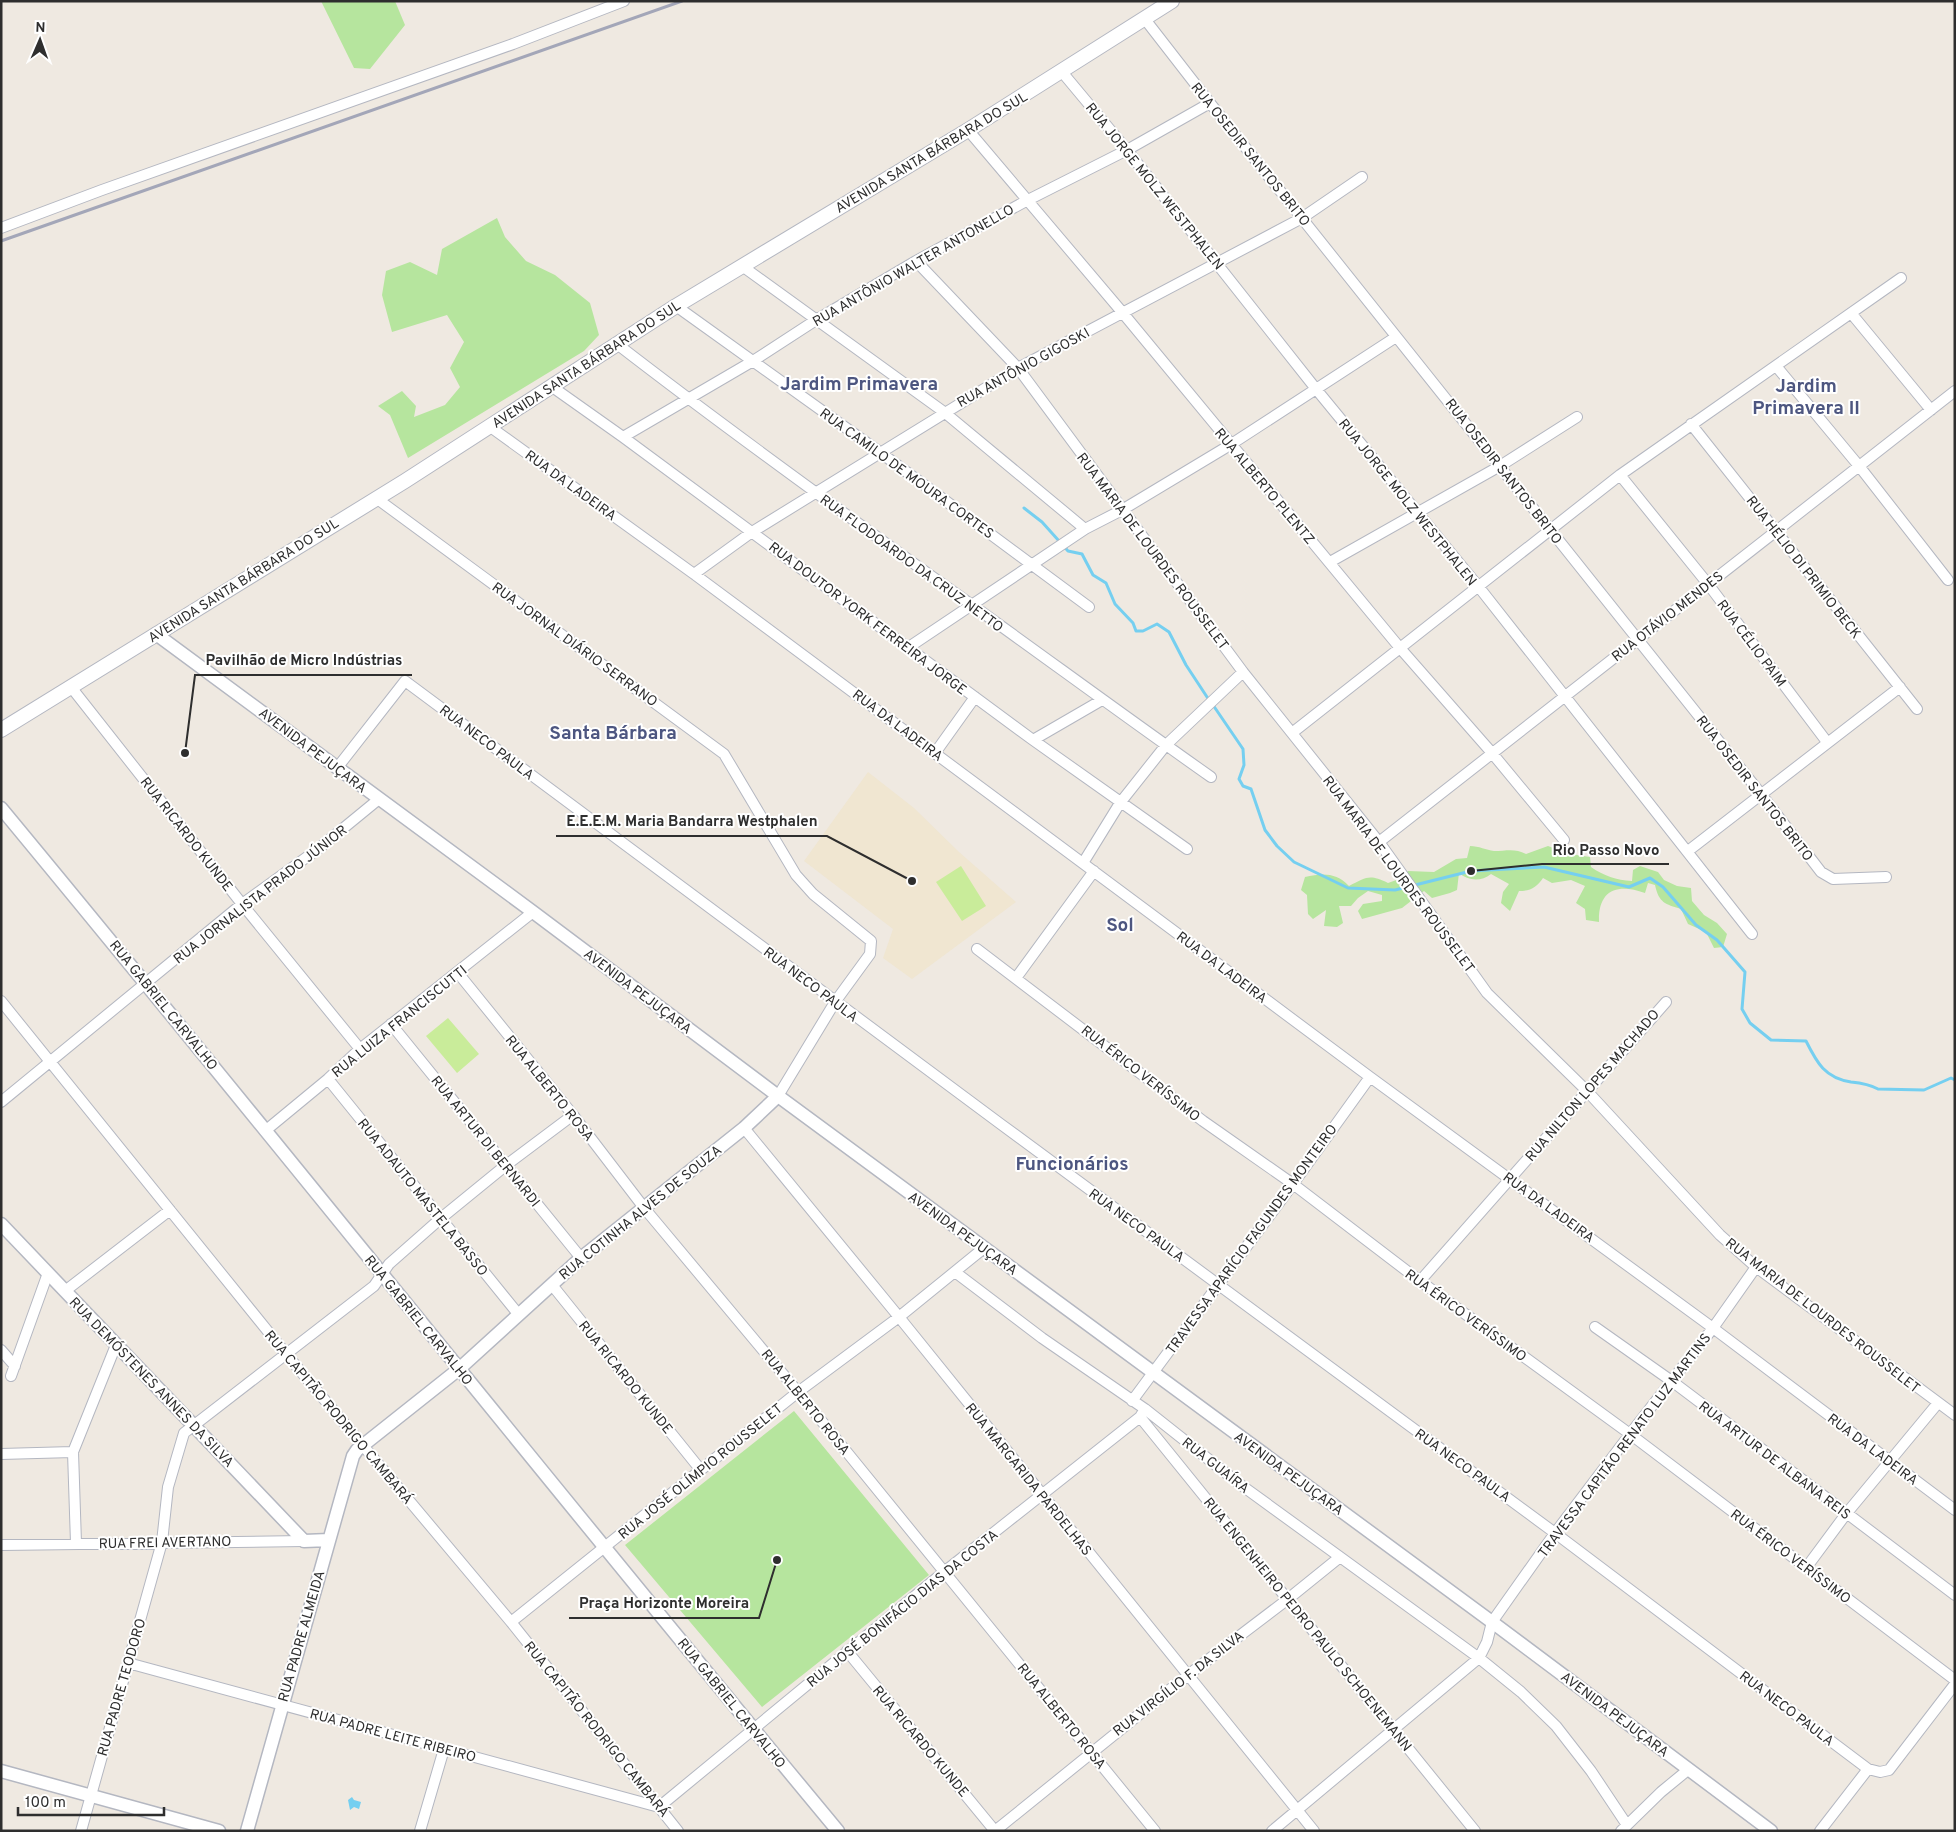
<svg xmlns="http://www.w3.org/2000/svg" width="1956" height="1832" viewBox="0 0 1956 1832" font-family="Overpass,sans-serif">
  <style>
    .education { fill: #f0e6d1 }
    .green { fill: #b6e59e }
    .pitch { fill: #c9ec9a }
    .water { fill: #75cff0 }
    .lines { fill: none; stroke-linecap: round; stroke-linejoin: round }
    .stream { stroke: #75cff0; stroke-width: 3 }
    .minor-casing { stroke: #b4b7c1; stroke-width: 12 }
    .tertiary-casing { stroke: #b4b7c1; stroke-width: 15 }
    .secondary-casing { stroke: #b4b7c1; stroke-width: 16 }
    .minor { stroke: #fff; stroke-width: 10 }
    .tertiary { stroke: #fff; stroke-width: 12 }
    .secondary { stroke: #fff; stroke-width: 14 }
    .rail { stroke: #a3a6b8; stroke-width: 3 }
    .labels { text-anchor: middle; stroke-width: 4; stroke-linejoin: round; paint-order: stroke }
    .street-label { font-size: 14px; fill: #2e2e2e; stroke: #fff }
    .district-label { font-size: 19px; font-weight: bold; fill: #4d5680; stroke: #fff }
    .leader { fill: none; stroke: #2e2e2e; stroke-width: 2 }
    .callout-dot { fill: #2e2e2e; stroke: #fff; stroke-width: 2 }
    .callout-label { font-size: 15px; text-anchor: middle; font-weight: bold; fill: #2e2e2e; stroke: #fff; stroke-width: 4; stroke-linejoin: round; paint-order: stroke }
  </style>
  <rect width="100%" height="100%" fill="#efe9e1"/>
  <path class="education" d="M868,772L914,808L959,852L1016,902L912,979L883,958L893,929L804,861Z"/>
  <path class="green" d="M321,1H395L405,25L370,69L354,68Z
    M497,218L505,237L526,261L555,275L590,303L599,335L584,351L408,458L390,415L378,406L402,391L416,406L414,417L445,405L460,387L450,368L464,342L447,315L392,332L382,295L386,271L410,262L437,275L442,249Z
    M1470,846C1479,846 1486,850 1494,851C1506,851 1515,848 1526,854L1548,846L1570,854L1590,857L1591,867C1604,876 1616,880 1632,881L1633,870L1640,866L1658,872L1664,880L1677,886L1691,888L1692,901L1704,915L1717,923L1727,934L1723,947L1714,948L1706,932L1688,924L1681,909C1665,904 1659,903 1655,885L1648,883L1645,893C1617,883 1598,890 1599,922L1586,920L1585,909L1576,903L1585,886L1571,880L1552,883L1543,878C1537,887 1531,891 1519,891L1510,911L1501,903L1503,892L1509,884L1491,874C1481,882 1468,881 1459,873L1457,890L1450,893L1432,898L1424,891L1402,908L1362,919L1358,911L1363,904L1382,901V895L1368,891L1358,898L1351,906H1339L1343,923L1337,927L1324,926L1326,910L1313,919L1308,914L1307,895L1301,890L1305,877C1322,873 1336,872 1349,886C1367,877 1369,874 1388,883L1402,878L1408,871L1434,872L1456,859L1467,858Z
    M794,1411L929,1575L762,1707L625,1545Z"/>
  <path class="pitch" d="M961,866L986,906L962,921L936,882Z
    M448,1018L479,1054L457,1073L426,1036Z"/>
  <path class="water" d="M352,1797L354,1800L361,1802L359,1809L354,1807L350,1810L348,1800Z"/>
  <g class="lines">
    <path class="stream" d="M1024,508L1042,522L1068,551L1082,554L1093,575L1106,583L1115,604L1133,623L1136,631H1143L1157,624L1169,632L1186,665L1209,700
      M1213,705L1243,749L1244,765L1239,779L1243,786L1251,789L1265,830L1277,846L1294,862L1348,888L1395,890L1471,871L1544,867L1629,887L1650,878L1663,887L1696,925L1717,940L1745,972L1742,1009L1750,1023L1771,1040L1806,1041C1817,1063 1825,1078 1851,1082C1861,1083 1869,1084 1878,1089L1924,1090L1951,1078L1955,1080"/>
    <g class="minor-casing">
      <path id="minor" d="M1144,18L1210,103L1761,794L1821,872L1833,879L1886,877
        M1062,72L1127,150L1316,389L1478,586L1752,934
        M968,130L1122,312L1400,648L1492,753L1564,840
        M1,228L102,190L513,44L624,1
        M916,261L1018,368L1243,672L1379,842L1487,993L1587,1091L1720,1235L1756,1267L1955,1415
        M742,266L944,412L1085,529
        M676,306L881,453L1089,607
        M1851,313L1931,410
        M617,344C732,433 850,518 969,603C1050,661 1130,720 1211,777
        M1776,366L1859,466L1948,580
        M551,386L623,437L1033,740L1187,849
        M1691,424L1917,709
        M489,426L694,574L1370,1077L1713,1328L1955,1510
        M623,437L753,361L816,320L916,261L1026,201L1127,150L1210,103
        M1620,475L1708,584L1827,742
        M376,498L724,754L796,875L813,894L871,941L870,954L835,1002L778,1096
        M1330,562L1500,466L1577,417
        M694,574L752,532L1018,368L1302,218L1362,177
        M909,647L1085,529L1122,510L1230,445L1396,337
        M71,687L242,904L360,1049
        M1292,733L1620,475L1901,278
        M1033,740L1102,700
        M935,753L975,697
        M337,768L405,681L1002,1125L1555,1533L1868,1769
        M1379,842L1955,391
        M1688,851L1900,687
        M1083,863L1120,803L1166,745L1243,672
        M977,949L1203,1121L1293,1184L1420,1281L1630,1434L1955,1680
        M458,973L573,1115L645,1209L798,1392L1155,1831
        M1016,978L1094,871
        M1,1001L287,1355L511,1622L678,1831
        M391,1024L581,1258
        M328,1079L519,1315
        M1,1102L242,904L318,849L379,799
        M744,1128L899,1317L1314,1831
        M265,1131L328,1079L360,1049L533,912
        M955,1272L1042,1338L1145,1409L1241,1485L1479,1658L1521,1692L1556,1726L1591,1771L1627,1825
        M1420,1281L1666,1002
        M552,1285L700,1469
        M65,1291L170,1210
        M1595,1327L1673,1382L1955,1595
        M1,1350L15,1366
        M11,1376L48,1273
        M1132,1401L1293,1184L1370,1077
        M1140,1417L1475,1831
        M1,1454L73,1452
        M76,1543L73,1452L116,1345
        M1,1545L304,1541
        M1806,1568L1846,1514L1938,1403
        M511,1622L798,1392L899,1317L984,1248
        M847,1651L995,1831
        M128,1663L659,1807L944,1572L1140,1417L1145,1409
        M81,1831L162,1542L168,1487L184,1433L374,1286L389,1264L440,1219L505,1166L573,1115
        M420,1831L444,1749
        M995,1831L1188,1675L1288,1599L1340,1557
        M1272,1831L1479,1658L1487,1642L1492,1622L1555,1533L1630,1434L1713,1328L1756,1267
        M1621,1831L1661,1792L1689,1769
        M1820,1831L1868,1769L1880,1772L1889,1770L1955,1684"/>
    </g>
    <g class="tertiary-casing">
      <path id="tertiary" d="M156,634L533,912L778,1096L1492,1622L1771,1831
        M1,808C282,1147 556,1492 838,1831
        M1,1224L304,1541L329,1540
        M1,1771L219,1831
        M247,1831L353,1456L357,1450L459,1369L581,1258L744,1128L778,1096"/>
    </g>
    <g class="secondary-casing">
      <path id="secondary" d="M1,730L405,481L676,306L968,130L1172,1"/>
    </g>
    <use href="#minor" class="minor"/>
    <use href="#tertiary" class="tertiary"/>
    <use href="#secondary" class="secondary"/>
    <path class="rail" d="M1,241L682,1"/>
  </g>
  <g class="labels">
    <g class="street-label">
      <text transform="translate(931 152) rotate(-31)" y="5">AVENIDA SANTA BÁRBARA DO SUL</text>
      <text transform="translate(1251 154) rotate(51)" y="5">RUA OSEDIR SANTOS BRITO</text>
      <text transform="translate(1155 186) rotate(51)" y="5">RUA JORGE MOLZ WESTPHALEN</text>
      <text transform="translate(913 265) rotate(-30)" y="5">RUA ANTÔNIO WALTER ANTONELLO</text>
      <text transform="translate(586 364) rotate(-33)" y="5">AVENIDA SANTA BÁRBARA DO SUL</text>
      <text transform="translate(1023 367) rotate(-29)" y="5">RUA ANTÔNIO GIGOSKI</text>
      <text transform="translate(1504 471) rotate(52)" y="5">RUA OSEDIR SANTOS BRITO</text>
      <text transform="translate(907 473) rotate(36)" y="5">RUA CAMILO DE MOURA CORTES</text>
      <text transform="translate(571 485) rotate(36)" y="5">RUA DA LADEIRA</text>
      <text transform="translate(1265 486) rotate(50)" y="5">RUA ALBERTO PLENTZ</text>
      <text transform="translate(1408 502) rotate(51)" y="5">RUA JORGE MOLZ WESTPHALEN</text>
      <text transform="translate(1153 551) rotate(53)" y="5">RUA MARIA DE LOURDES ROUSSELET</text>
      <text transform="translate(912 563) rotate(36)" y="5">RUA FLODOARDO DA CRUZ NETTO</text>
      <text transform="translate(1804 567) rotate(52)" y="5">RUA HÉLIO DI PRIMIO BECK</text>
      <text transform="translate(243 580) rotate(-32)" y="5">AVENIDA SANTA BÁRBARA DO SUL</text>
      <text transform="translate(1667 616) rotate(-38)" y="5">RUA OTÁVIO MENDES</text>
      <text transform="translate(868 618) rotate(37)" y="5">RUA DOUTOR YORK FERREIRA JORGE</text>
      <text transform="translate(1752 643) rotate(53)" y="5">RUA CÉLIO PAIM</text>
      <text transform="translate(575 644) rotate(36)" y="5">RUA JORNAL DIÁRIO SERRANO</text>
      <text transform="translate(898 725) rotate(37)" y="5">RUA DA LADEIRA</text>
      <text transform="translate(487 742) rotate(37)" y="5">RUA NECO PAULA</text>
      <text transform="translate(313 750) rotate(37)" y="5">AVENIDA PEJUÇARA</text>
      <text transform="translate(1755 788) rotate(52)" y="5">RUA OSEDIR SANTOS BRITO</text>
      <text transform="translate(187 834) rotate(52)" y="5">RUA RICARDO KUNDE</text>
      <text transform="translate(1399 874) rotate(53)" y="5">RUA MARIA DE LOURDES ROUSSELET</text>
      <text transform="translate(260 894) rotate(-38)" y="5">RUA JORNALISTA PRADO JÚNIOR</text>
      <text transform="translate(1222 967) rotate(37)" y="5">RUA DA LADEIRA</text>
      <text transform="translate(811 984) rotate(37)" y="5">RUA NECO PAULA</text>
      <text transform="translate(638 991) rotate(37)" y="5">AVENIDA PEJUÇARA</text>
      <text transform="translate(164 1005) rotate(51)" y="5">RUA GABRIEL CARVALHO</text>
      <text transform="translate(399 1021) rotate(-39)" y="5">RUA LUIZA FRANCISCUTTI</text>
      <text transform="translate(1141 1073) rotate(38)" y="5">RUA ÉRICO VERÍSSIMO</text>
      <text transform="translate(1592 1085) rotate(-49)" y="5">RUA NILTON LOPES MACHADO</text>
      <text transform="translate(550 1088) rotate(51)" y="5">RUA ALBERTO ROSA</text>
      <text transform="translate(486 1141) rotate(51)" y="5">RUA ARTUR DI BERNARDI</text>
      <text transform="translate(423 1197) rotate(51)" y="5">RUA ADAUTO MASTELA BASSO</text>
      <text transform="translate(1549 1207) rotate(36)" y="5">RUA DA LADEIRA</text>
      <text transform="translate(640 1212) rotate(-39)" y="5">RUA COTINHA ALVES DE SOUZA</text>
      <text transform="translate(1137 1225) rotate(36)" y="5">RUA NECO PAULA</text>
      <text transform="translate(963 1233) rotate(36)" y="5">AVENIDA PEJUÇARA</text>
      <text transform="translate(1251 1239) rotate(-54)" y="5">TRAVESSA APARÍCIO FAGUNDES MONTEIRO</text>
      <text transform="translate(1466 1315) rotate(36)" y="5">RUA ÉRICO VERÍSSIMO</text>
      <text transform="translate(1823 1315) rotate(38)" y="5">RUA MARIA DE LOURDES ROUSSELET</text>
      <text transform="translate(419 1320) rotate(51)" y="5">RUA GABRIEL CARVALHO</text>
      <text transform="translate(626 1377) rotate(51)" y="5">RUA RICARDO KUNDE</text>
      <text transform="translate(152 1382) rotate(46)" y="5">RUA DEMÓSTENES ANNES DA SILVA</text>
      <text transform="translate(806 1402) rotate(51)" y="5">RUA ALBERTO ROSA</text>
      <text transform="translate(339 1417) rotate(50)" y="5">RUA CAPITÃO RODRIGO CAMBARÁ</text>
      <text transform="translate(1624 1445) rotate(-53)" y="5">TRAVESSA CAPITÃO RENATO LUZ MARTINS</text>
      <text transform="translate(1873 1449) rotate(37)" y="5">RUA DA LADEIRA</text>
      <text transform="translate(1775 1460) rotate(37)" y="5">RUA ARTUR DE ALBANA REIS</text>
      <text transform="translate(1216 1465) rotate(38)" y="5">RUA GUAÍRA</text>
      <text transform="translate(1463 1465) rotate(36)" y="5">RUA NECO PAULA</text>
      <text transform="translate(700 1471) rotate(-39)" y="5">RUA JOSÉ OLÍMPIO ROUSSELET</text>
      <text transform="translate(1289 1473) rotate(36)" y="5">AVENIDA PEJUÇARA</text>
      <text transform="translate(1029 1479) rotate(51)" y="5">RUA MARGARIDA PARDELHAS</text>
      <text transform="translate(165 1542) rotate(-1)" y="5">RUA FREI AVERTANO</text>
      <text transform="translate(1791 1556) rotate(37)" y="5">RUA ÉRICO VERÍSSIMO</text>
      <text transform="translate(902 1608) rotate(-39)" y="5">RUA JOSÉ BONIFÁCIO DIAS DA COSTA</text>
      <text transform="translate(1308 1624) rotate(51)" y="5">RUA ENGENHEIRO PEDRO PAULO SCHOENEMANN</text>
      <text transform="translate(301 1636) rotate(-74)" y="5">RUA PADRE ALMEIDA</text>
      <text transform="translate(1178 1683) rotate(-38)" y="5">RUA VIRGÍLIO F. DA SILVA</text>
      <text transform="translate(121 1687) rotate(-74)" y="5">RUA PADRE TEODORO</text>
      <text transform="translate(732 1703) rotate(51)" y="5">RUA GABRIEL CARVALHO</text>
      <text transform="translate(1787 1708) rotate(37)" y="5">RUA NECO PAULA</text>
      <text transform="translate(1615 1714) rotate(37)" y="5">AVENIDA PEJUÇARA</text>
      <text transform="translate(1062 1716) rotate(51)" y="5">RUA ALBERTO ROSA</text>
      <text transform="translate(597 1729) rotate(51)" y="5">RUA CAPITÃO RODRIGO CAMBARÁ</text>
      <text transform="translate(393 1735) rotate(15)" y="5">RUA PADRE LEITE RIBEIRO</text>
      <text transform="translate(921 1741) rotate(50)" y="5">RUA RICARDO KUNDE</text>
    </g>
    <g class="district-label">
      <text x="859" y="390">Jardim Primavera</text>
      <text x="1806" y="392">Jardim<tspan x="1806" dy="22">Primavera II</tspan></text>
      <text x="613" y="739">Santa Bárbara</text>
      <text x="1120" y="931">Sol</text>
      <text x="1072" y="1170">Funcionários</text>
    </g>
  </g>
  <path class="leader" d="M185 753L195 675H412M912 881L827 836H556M1471 871L1542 864H1669M777 1560L759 1618H569"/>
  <g class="callout-dot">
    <circle cx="185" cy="753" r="5"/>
    <circle cx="912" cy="881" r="5"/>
    <circle cx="1471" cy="871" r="5"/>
    <circle cx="777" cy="1560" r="5"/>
  </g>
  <g class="callout-label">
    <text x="304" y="665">Pavilhão de Micro Indústrias</text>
    <text x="692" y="826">E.E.E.M. Maria Bandarra Westphalen</text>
    <text x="1606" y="855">Rio Passo Novo</text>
    <text x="664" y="1608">Praça Horizonte Moreira</text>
  </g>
  <rect width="1956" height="1832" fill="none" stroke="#2e2e2e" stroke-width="5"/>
  <g transform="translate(40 40) rotate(2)" stroke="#ffffff" stroke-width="4" paint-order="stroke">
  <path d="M0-4L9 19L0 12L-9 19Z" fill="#2e2e2e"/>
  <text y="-8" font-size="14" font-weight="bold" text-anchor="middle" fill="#2e2e2e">N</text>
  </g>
  <path d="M18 1807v8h146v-8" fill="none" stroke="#2e2e2e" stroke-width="2.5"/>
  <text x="25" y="1807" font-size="15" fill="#2e2e2e" stroke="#ffffff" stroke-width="4" paint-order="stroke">100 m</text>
</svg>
